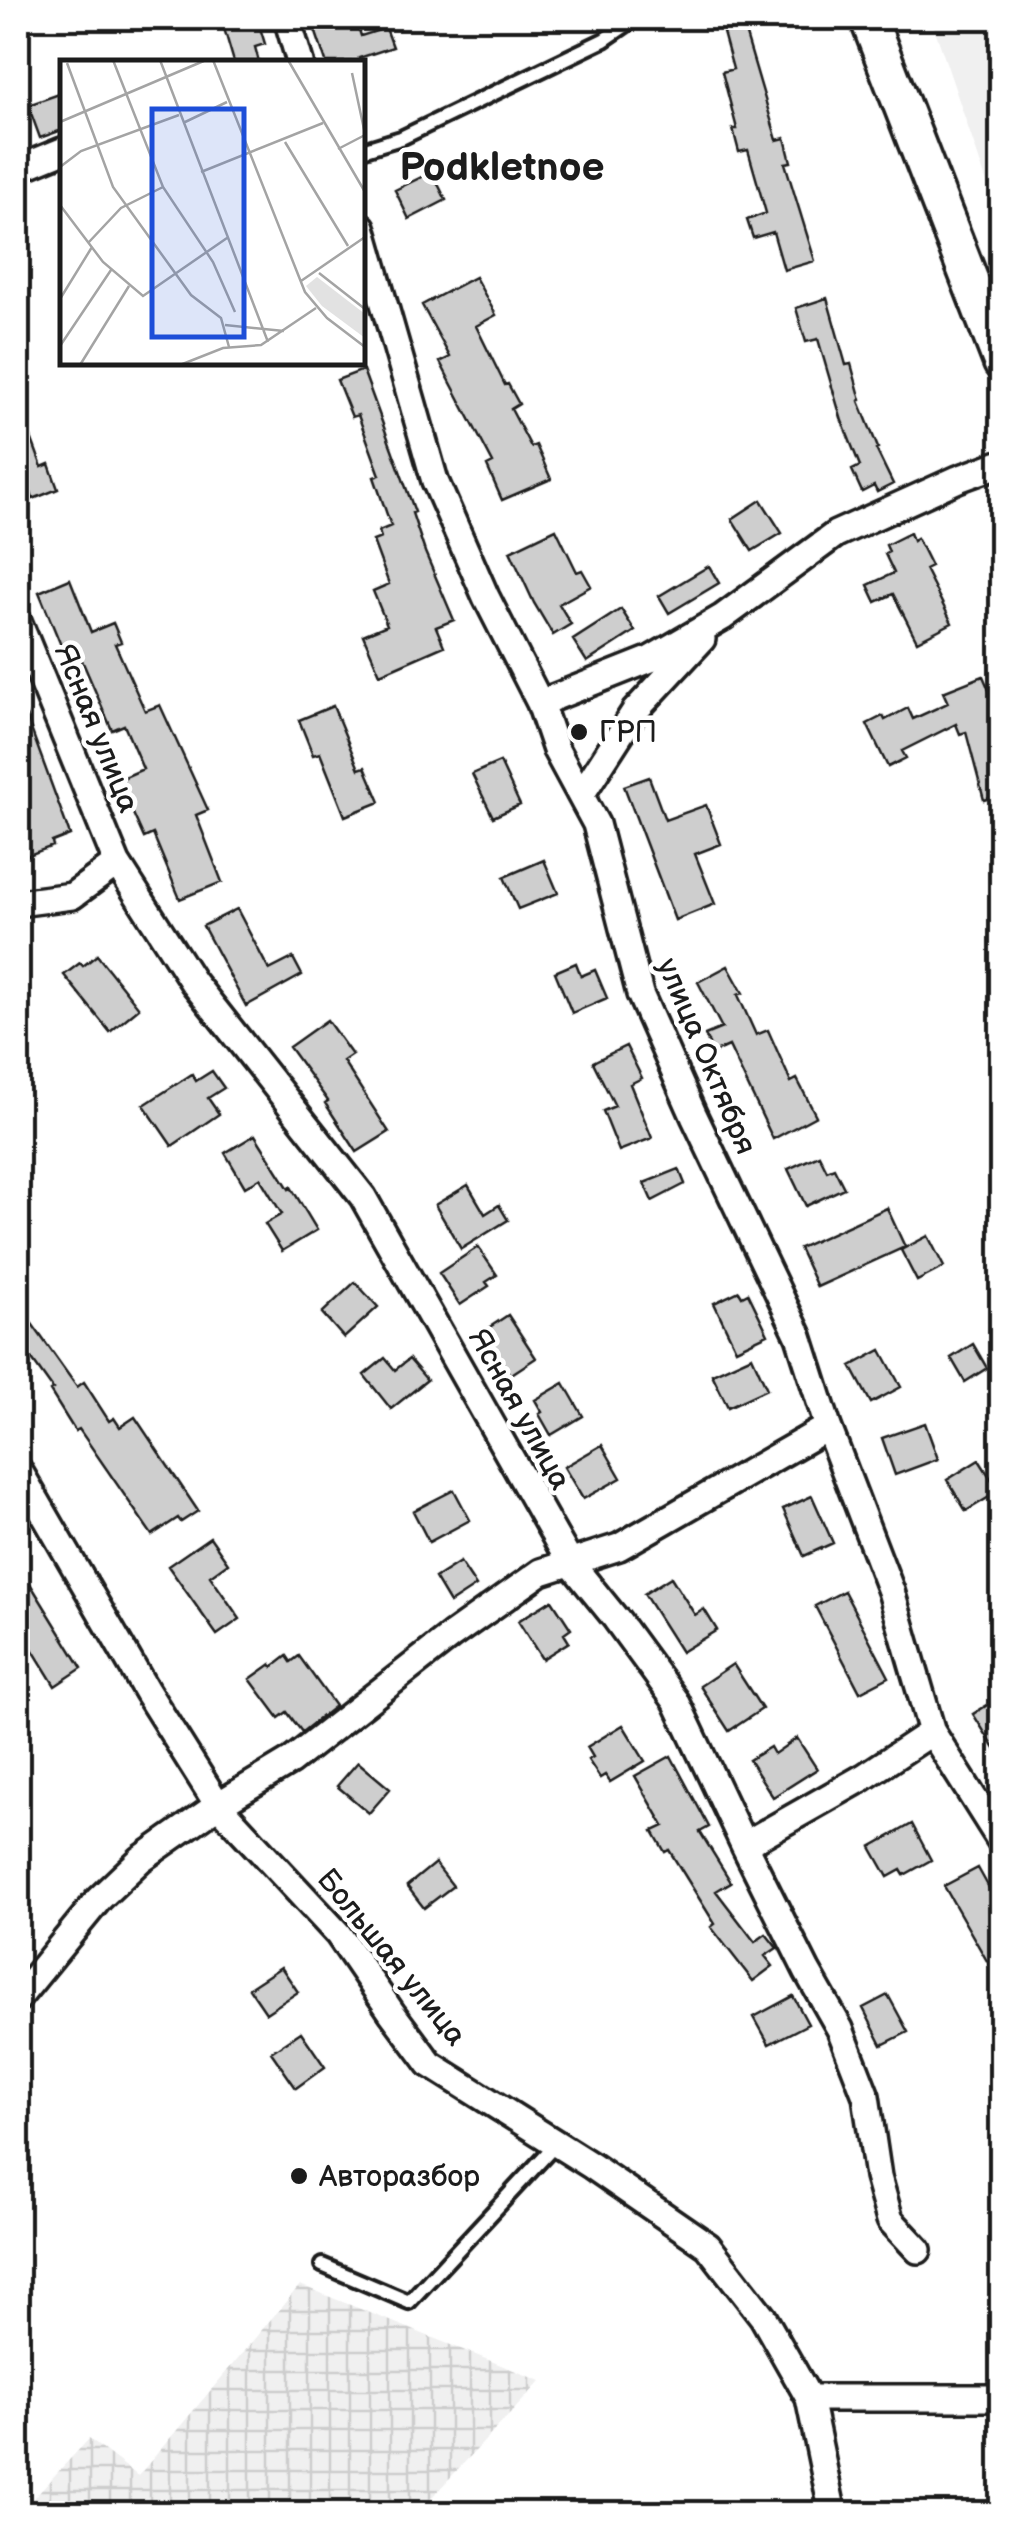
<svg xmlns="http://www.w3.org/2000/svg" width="1019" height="2531" viewBox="0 0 1019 2531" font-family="'Balsamiq Sans',sans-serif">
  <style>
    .built { fill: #f0f0f0 }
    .industrial { fill: url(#industrial-grid) }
    .building { fill: #cecece; stroke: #1c1c1c; stroke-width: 2.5 }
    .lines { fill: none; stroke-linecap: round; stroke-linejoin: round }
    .lane-casing { stroke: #1c1c1c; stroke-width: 20 }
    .street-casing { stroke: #1c1c1c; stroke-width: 32 }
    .secondary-casing { stroke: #1c1c1c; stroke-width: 42 }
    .lane { stroke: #fff; stroke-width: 12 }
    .street { stroke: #fff; stroke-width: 25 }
    .secondary { stroke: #fff; stroke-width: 35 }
    .poi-dot { fill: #1c1c1c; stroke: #fff; stroke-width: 4 }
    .labels { text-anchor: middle; stroke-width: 9; stroke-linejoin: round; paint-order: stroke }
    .street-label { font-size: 30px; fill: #1c1c1c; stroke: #fff }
    .poi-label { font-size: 30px; fill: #1c1c1c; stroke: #fff; text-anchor: start }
    .district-label { font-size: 40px; font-weight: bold; fill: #1c1c1c; stroke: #fff }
    .inset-road { fill: none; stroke: #a4a4a4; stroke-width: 2.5 }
    .view { fill: #1d4ed8; fill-opacity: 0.15; stroke: #1d4ed8; stroke-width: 5 }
    .inset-edge { fill: none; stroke: #1c1c1c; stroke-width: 5 }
  </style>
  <defs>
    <pattern id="industrial-grid" width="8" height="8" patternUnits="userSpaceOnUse" patternTransform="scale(2.5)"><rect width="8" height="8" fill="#f0f0f0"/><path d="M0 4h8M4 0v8" fill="none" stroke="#cdcdcd"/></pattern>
  </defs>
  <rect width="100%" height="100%" fill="#fff"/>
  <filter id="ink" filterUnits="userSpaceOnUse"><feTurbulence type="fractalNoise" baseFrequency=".01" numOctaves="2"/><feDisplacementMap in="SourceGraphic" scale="20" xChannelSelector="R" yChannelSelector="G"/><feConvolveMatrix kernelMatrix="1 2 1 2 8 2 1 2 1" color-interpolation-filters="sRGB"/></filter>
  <g filter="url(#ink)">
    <path class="built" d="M931,18H1001V181L988,186Z"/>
    <path class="industrial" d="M300,2285L541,2381L417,2513H19L89,2439L138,2476Z"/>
    <path class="building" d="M221,18H257L265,44L255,47L259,62H234Z
      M311,18H355L361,36L386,28L393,47L359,58L361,62H326Z
      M719,18H741L777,140L785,138L791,162L785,163L815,261L784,270L773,232L753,238L747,220L766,213L748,150L739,152L733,129H737L722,72L733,69Z
      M62,93V130L40,138L28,105Z
      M432,172L446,200L409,219L395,190Z
      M475,277L496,315L476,326L505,385L508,384L519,404L511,409L531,447L536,445L551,479L502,500L487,466L493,463L440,362L450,357L422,305Z
      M827,298L846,365L851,364L861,400L859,401L878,448L876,449L893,484L877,492L874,486L862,492L852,470L860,466L842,421L818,339L806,342L796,308Z
      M363,370L415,512L412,513L425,552L454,620L436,627L444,646L380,674L363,635L387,625L373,591L389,584L373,541L381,538L379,531L391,526L374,477L380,475L358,415L352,417L337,380Z
      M18,407H20L42,467L49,464L58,489L33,499L31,493L18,498Z
      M761,500L782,533L752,551L732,519Z
      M556,529L577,572L582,570L591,586L559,604L571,624L553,635L534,603L510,551Z
      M910,533L913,541L917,538L931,566L925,569L952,623L917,641L893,594L876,602L868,585L894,573L885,554L889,552L886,545Z
      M709,566L719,583L669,613L659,596Z
      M70,579L91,632L113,623L121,642L115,644L145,711L160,705L208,810L196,815L222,882L180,899L153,834L144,838L118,780L143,769L124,725L112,730L81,658L78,659L72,644L62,648L39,592Z
      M621,609L635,631L587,662L573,640Z
      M983,676L1002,720V795L984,800L966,732L960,734L956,724L902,751L906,758L888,767L867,724L883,716L885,720L908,708L913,719L948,703L943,692Z
      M18,699H20L70,835L52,842L53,846L18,859V827L27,824L18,799Z
      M333,706L359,769L365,767L380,802L345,816L320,753L313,755L299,720Z
      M500,762L520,805L493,817L472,774Z
      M649,777L665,820L706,805L721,844L695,854L715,904L675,920L624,786Z
      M544,860L558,893L518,909L504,877Z
      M237,909L269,970L293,958L302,975L246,1006L203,926Z
      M97,955L139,1008L110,1032L64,975L80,963L83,966Z
      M576,963L581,976L595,970L607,998L572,1013L555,972Z
      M728,966L743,993L738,995L756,1035L768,1030L791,1082L797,1079L816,1116L773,1139L729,1046L713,1053L705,1035L722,1028L698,982Z
      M327,1020L352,1055L343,1061L389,1132L357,1152L325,1103L328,1101L289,1047Z
      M626,1046L642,1078L630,1084L652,1138L619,1151L603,1111L615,1106L593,1062Z
      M212,1071L224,1088L208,1098L219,1114L172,1146L144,1105L192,1074L196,1081Z
      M255,1135L289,1189L291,1187L317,1230L282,1251L265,1224L282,1214L260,1178L245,1187L225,1153Z
      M819,1155L827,1171L834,1168L844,1188L806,1206L788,1169Z
      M679,1169L685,1184L652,1201L644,1183Z
      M468,1185L485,1214L499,1205L508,1220L461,1249L435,1205Z
      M887,1208L905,1247L817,1287L799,1248Z
      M928,1236L944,1267L917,1281L901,1250Z
      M478,1247L497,1275L486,1282L489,1286L460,1305L439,1273Z
      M355,1282L378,1307L344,1338L322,1313Z
      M739,1291L742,1296L748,1293L768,1334L736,1349L714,1303Z
      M18,1304L77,1387L84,1382L109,1421L114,1418L120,1427L135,1417L198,1511L181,1522L178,1518L152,1535L79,1429L75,1431L50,1391L53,1389L18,1340Z
      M508,1315L536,1358L510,1375L482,1332Z
      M973,1344L987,1368L965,1382L951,1358Z
      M881,1350L901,1387L871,1403L851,1366Z
      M752,1356L767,1389L728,1407L712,1374Z
      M385,1358L395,1370L409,1359L427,1380L391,1409L364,1375Z
      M564,1383L583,1416L551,1435L539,1414L542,1412L535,1400Z
      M925,1423L938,1459L895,1475L882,1438Z
      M602,1445L621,1478L583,1499L564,1467Z
      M979,1460L999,1491L966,1511L947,1480Z
      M454,1490L470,1520L429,1542L413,1511Z
      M812,1496L833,1543L804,1556L783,1509Z
      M210,1537L228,1563L210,1576L240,1619L217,1635L168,1566Z
      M460,1562L476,1586L450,1603L435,1578Z
      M18,1564L82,1668L55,1686L18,1626Z
      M671,1577L695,1615L704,1609L717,1630L681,1652L644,1594Z
      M844,1591L889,1677L860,1692L815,1606Z
      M552,1600L571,1629L564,1634L569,1642L542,1659L518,1621Z
      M287,1656L291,1662L299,1656L335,1706L302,1732L287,1712L279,1718L250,1679L271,1664L273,1667Z
      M733,1664L762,1709L729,1731L700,1686Z
      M1002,1696V1760L973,1714Z
      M623,1725L645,1761L610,1782L605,1775L600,1778L588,1760L593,1757L587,1747Z
      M797,1738L817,1769L773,1797L749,1760L770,1747L774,1754Z
      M671,1756L709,1827L700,1832L731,1882L716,1891L755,1942L766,1934L777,1948L765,1956L773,1966L753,1981L711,1927L715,1924L669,1850L665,1852L653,1831L664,1826L635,1776Z
      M358,1762L390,1789L369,1813L337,1786Z
      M912,1824L931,1860L904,1875L901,1870L888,1877L871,1847Z
      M435,1863L453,1886L424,1908L407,1886Z
      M978,1868L1002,1911V1987L944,1886Z
      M281,1967L298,1992L266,2013L249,1988Z
      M888,1995L908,2032L882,2045L863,2008Z
      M793,1996L808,2024L769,2044L754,2017Z
      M301,2032L325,2067L296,2088L271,2052Z"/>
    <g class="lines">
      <g class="lane-casing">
        <path id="lane" d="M362,150L401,138L604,40L636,18
          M322,2265L409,2302L556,2144"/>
      </g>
      <g class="street-casing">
        <path id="street" d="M287,18L300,62
          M18,169L62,151
          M362,227L435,481L486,597L540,703L556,750L596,824L640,994L694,1116L799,1336L828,1427L891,1591L932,1732L1002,1843
          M18,621L117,863L193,982L363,1197L569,1561L616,1619L676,1701L744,1845L807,1971L840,2029L866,2096L878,2177L890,2220L918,2250
          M540,703L651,659L723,617L836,534L958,479L1002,463
          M581,795L635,711L702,639
          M18,903L72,896L117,863
          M18,1469L147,1692L218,1805L338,1934L392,2013L430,2064L592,2166L708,2246L763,2317L809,2398L833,2514
          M744,1845L864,1777L932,1732
          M18,1998L99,1899L141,1859L218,1805L291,1761L452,1635L541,1572L619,1547L828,1427
          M809,2398H1002"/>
      </g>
      <g class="secondary-casing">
        <path id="secondary" d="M868,18L1002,363"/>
      </g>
      <use href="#lane" class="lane"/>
      <use href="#street" class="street"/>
      <use href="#secondary" class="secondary"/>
    </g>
  </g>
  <g class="poi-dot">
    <circle cx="579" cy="732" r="10"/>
    <circle cx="299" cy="2176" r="10"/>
  </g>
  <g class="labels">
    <g class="street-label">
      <text transform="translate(97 728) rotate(68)" y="10">Ясная улица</text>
      <text transform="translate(707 1056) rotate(67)" y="10">улица Октября</text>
      <text transform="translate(520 1409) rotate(61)" y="10">Ясная улица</text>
      <text transform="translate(392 1957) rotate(51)" y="10">Большая улица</text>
    </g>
    <g class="poi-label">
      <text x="599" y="742">ГРП</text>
      <text x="319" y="2186">Авторазбор</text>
    </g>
    <g class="district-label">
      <text x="502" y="180">Podkletnoe</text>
    </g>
  </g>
  <g transform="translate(60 60)">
    <rect width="305" height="305" fill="#fff"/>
    <path d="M257,217L305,254V278L262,246L246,226Z" fill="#e2e2e2"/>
    <path class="inset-road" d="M53,0L103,127L153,202L175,252M100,0L208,282M153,0L245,232L267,258L305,287M228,0L305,132M7,3L53,127L131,235L161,258L169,287M292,13L305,74M0,62L146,0M123,63L167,42M225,82L288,186M278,89L305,75M0,107L21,91L119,55M141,112L263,63M0,145L43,202L83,236L167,178M29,182L61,148L103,127M259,213L305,249M241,221L305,177M0,239L32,187M165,265L224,271M0,286L51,210M20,305L69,226M120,305L163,288L201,285L256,248"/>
    <path class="view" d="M92,49H184V277H92Z"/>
    <rect width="305" height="305" class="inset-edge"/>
  </g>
  <rect width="1019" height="2531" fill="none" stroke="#fff" stroke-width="60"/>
  <rect x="30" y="30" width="959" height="2471" fill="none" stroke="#1c1c1c" stroke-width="4" filter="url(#ink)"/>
</svg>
